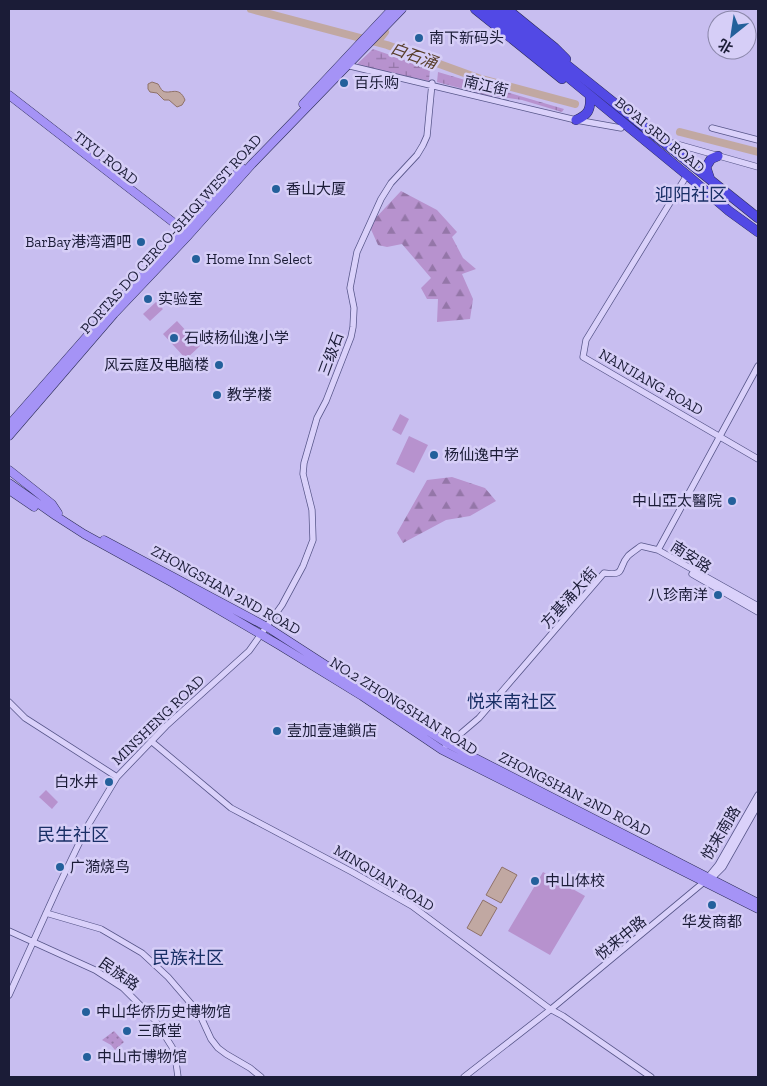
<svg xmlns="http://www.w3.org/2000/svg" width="767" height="1086" viewBox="0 0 767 1086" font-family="'Zilla Slab','Noto Sans SC',serif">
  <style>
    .forest { fill: url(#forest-firs) }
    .wetland { fill: url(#wetland-marsh) }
    .garden { fill: url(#garden-dots) }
    .pitch { fill: #b792ce }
    .water { fill: #c1a8a2; stroke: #8f7269 }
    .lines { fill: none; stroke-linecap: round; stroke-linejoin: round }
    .river { stroke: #c1a8a2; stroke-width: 8 }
    .minor-casing { stroke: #575689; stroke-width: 7 }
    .major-casing { stroke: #2b2c56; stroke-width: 9 }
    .highway-casing { stroke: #2b2c56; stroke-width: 10 }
    .minor { stroke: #dad1fa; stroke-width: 5.5 }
    .major { stroke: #a593f6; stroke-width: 8 }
    .highway { stroke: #5249e5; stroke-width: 9 }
    .poi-dot { fill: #23609b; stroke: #d6cef7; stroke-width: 2 }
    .labels { text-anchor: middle; stroke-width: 5; stroke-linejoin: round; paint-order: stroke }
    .poi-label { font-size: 15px; fill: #1b1c37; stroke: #d6cef7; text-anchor: start }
    .street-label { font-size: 15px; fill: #1b1c37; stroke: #d6cef7 }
    .water-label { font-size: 16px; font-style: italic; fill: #583e2a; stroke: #d6cef7 }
    .quarter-label { font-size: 18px; fill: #192f66; stroke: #d6cef7 }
  </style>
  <defs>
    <pattern id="forest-firs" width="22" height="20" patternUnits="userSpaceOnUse" patternTransform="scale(1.25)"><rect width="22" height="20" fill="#b792ce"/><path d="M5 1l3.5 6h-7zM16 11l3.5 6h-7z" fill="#9476a8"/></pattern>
    <pattern id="wetland-marsh" width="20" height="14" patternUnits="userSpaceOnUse" patternTransform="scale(1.25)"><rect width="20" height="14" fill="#b792ce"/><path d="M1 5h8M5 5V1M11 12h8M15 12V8" fill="none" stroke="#9476a8"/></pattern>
    <pattern id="garden-dots" width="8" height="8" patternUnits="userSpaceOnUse" patternTransform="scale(1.25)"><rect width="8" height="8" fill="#b792ce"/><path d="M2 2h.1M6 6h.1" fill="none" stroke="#9476a8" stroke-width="1.8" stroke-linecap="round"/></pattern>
  </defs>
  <rect width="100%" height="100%" fill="#c8bef0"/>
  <path class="forest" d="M401,191L437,210L457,232L452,237L463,258L476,269L462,274L473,299L470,319L437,322L438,299H427L421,288L431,278L402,244L387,247L378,245L369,225Z
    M452,477L485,488L496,501L470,516L446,520L403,543L397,533L427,480Z"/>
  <path class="wetland" d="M373,49L430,69L429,81L356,65Z
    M438,72L564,109L562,112L522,100L486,95L437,82Z"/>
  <path class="garden" d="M114,1031L124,1042L115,1050L111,1045L102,1040Z"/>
  <path class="pitch" d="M156,302L163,309L150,321L143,314Z
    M177,321L200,346L186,359L163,334Z
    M400,414L409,419L401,435L392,430Z
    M409,436L428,445L414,473L396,464Z
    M46,790L58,802L52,809L39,797Z
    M543,872L585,896L550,955L508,931Z"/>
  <path class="water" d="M152,82L158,84C159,85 161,90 163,91C170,95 179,85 185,100L182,105L177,107L169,100H164L157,93L150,92L148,89V84Z
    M502,867L517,875L501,903L486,895Z
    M483,900L497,908L481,936L467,928Z"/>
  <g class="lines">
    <path class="river" d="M251,9L387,45L478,78L575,104
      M377,42L385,32
      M680,132L758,152"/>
    <g class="minor-casing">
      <path id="minor" d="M346,65L576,120L621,128
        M712,128L758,140
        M673,143L758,167
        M687,175L586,340L583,357L758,459
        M658,550L758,366
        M692,574L758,612
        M9,702L25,718L117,777
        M151,741L231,808L352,872L412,906L550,1009L563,1016L651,1077
        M445,747L479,718L604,573C627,576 617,568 628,556C631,553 637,549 641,546L658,550L758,606
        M710,880L723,867L758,805
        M46,913L101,929L142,953L168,977L199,1013L211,1039L218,1048L226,1054L250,1068L261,1077
        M9,931L95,970L123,988L155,1020L172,1047L176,1062L178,1077
        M9,995L58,887L87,827L117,777L166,726L249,651L282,605L303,566L313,540L312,510L303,474L304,463L317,418L326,401L351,337L353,327L354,308L350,288L357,252L381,199L391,183L417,155L423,145L427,136L432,83
        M464,1077L550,1010L704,882L718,865L758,795"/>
    </g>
    <g class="major-casing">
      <path id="major" d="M9,95L187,233
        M303,104L392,9
        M9,425L110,310L242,168
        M9,436L114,314L186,238L252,164L402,9
        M9,470L52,504L58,513
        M9,483L56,516L84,534L173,583L279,645L362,696L442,750L758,909
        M9,490L34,507
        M104,540L267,627L448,744L758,903"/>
    </g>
    <g class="highway-casing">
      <path id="highway" d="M475,9L562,79
        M485,9L687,175L729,211L758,232
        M497,9L758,218
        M507,9L555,48L566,59
        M576,120C588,115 591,110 590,96
        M710,179L706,167L711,159L718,156"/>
    </g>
    <use href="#minor" class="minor"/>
    <use href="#major" class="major"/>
    <use href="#highway" class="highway"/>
  </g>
  <g class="poi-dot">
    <circle cx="419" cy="38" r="5"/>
    <circle cx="344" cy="83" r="5"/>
    <circle cx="276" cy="189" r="5"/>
    <circle cx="141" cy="242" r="5"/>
    <circle cx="196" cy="259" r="5"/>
    <circle cx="148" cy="299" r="5"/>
    <circle cx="174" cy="338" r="5"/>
    <circle cx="219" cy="365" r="5"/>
    <circle cx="217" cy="395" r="5"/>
    <circle cx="434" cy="455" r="5"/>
    <circle cx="732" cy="501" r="5"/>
    <circle cx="718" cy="595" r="5"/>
    <circle cx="277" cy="731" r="5"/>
    <circle cx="109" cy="782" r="5"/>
    <circle cx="60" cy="867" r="5"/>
    <circle cx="535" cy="881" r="5"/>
    <circle cx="712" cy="905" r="5"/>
    <circle cx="86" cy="1012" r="5"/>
    <circle cx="127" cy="1031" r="5"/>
    <circle cx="87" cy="1057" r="5"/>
  </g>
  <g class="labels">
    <g class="poi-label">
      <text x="429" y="43">南下新码头</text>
      <text x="354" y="88">百乐购</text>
      <text x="286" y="194">香山大厦</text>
      <text x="131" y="247" text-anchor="end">BarBay港湾酒吧</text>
      <text x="206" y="264">Home Inn Select</text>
      <text x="158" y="304">实验室</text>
      <text x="184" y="343">石岐杨仙逸小学</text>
      <text x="209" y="370" text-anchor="end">风云庭及电脑楼</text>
      <text x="227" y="400">教学楼</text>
      <text x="444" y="460">杨仙逸中学</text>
      <text x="722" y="506" text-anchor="end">中山亞太醫院</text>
      <text x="708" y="600" text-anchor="end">八珍南洋</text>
      <text x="287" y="736">壹加壹連鎖店</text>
      <text x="99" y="787" text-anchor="end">白水井</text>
      <text x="70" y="872">广漪烧鸟</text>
      <text x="545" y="886">中山体校</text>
      <text x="712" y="927" text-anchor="middle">华发商都</text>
      <text x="96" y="1017">中山华侨历史博物馆</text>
      <text x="137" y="1036">三酥堂</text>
      <text x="97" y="1062">中山市博物馆</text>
    </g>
    <g class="street-label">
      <text transform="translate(486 86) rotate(13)" y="5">南江街</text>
      <text transform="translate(660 135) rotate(39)" y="5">BO'AI 3RD ROAD</text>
      <text transform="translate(106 158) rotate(38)" y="5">TIYU ROAD</text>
      <text transform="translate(171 234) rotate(-48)" y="5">PORTAS DO CERCO-SHIQI WEST ROAD</text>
      <text transform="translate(331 354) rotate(-70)" y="5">三级石</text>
      <text transform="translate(651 382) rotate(30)" y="5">NANJIANG ROAD</text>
      <text transform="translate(691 557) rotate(33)" y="5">南安路</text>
      <text transform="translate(226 590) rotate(29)" y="5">ZHONGSHAN 2ND ROAD</text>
      <text transform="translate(569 598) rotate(-48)" y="5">方基涌大街</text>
      <text transform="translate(404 706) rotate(32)" y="5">NO.2 ZHONGSHAN ROAD</text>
      <text transform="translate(158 720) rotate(-44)" y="5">MINSHENG ROAD</text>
      <text transform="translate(575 794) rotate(27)" y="5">ZHONGSHAN 2ND ROAD</text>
      <text transform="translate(721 833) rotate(-59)" y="5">悦来南路</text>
      <text transform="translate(384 878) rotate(31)" y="5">MINQUAN ROAD</text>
      <text transform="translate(621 938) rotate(-39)" y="5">悦来中路</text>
      <text transform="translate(119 974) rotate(35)" y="5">民族路</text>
    </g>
    <g class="water-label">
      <text transform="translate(414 55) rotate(20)" y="6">白石涌</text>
    </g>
    <g class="quarter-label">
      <text x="691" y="201">迎阳社区</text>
      <text x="512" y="708">悦来南社区</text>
      <text x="73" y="841">民生社区</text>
      <text x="188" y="964">民族社区</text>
    </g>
  </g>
  <rect width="767" height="1086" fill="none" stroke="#1b1c37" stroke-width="20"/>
  <g transform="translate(732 35) rotate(210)"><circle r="24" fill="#d6cef7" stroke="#8b87aa"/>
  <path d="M0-4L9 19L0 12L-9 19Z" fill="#23609b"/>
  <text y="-8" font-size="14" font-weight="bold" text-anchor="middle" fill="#1b1c37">北</text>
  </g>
</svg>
